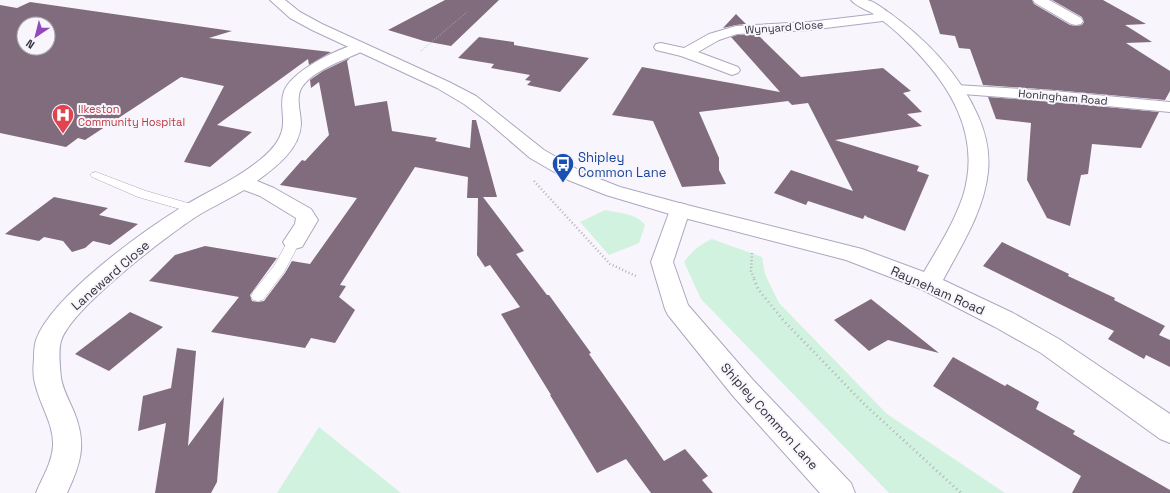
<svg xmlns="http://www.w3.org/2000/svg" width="1170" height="493" viewBox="0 0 1170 493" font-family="'Space Grotesk',sans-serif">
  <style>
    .green { fill: #d2f2e0 }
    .building { fill: #816c7e; fill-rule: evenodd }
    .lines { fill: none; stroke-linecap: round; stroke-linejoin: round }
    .service-casing { stroke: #ada6bf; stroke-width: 1 }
    .minor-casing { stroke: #ada6bf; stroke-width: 2 }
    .tertiary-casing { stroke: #ada6bf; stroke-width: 2 }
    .path-far2 { stroke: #b4b2b9; stroke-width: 1.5; stroke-dasharray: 0.5 2; stroke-linecap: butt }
    .path-far1 { stroke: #b4b2b9; stroke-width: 2.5; stroke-dasharray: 1 2.5; stroke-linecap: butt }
    .path { stroke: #b4b2b9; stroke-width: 3; stroke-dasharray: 1 3.5; stroke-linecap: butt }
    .service { fill: #fff; fill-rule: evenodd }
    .minor { fill: #fff; fill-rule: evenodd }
    .tertiary { fill: #fff; fill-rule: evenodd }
    .labels { text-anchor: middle; stroke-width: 4; stroke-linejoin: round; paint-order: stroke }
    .far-street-label { font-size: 11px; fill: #34313b; stroke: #f8f6fc }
    .far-health-label { font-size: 11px; fill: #be3a42; stroke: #f8f6fc; text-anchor: start }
    .transit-label { font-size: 13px; fill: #164399; stroke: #f8f6fc; text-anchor: start }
    .street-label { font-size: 13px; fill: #34313b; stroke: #f8f6fc }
  </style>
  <rect width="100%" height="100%" fill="#f8f6fc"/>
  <path class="green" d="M605,210C619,213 636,213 645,225L639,243L609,255L580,222Z
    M712,239L762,257L765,274L779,303L887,414L1005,493H889L701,299L684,262C691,252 700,244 712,239Z
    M319,427L401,493H277Z"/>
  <path class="building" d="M445,0H499L451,46L424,41L388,30Z
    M929,0H1032L1034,4L1070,25L1076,26L1082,25L1084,22L1082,17L1052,0H1103L1146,24L1125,25L1152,42L1126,43L1170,71V91L1165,100L1054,90L983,85L970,49L959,48L955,36L940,34Z
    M30,2L232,31L209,38L331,52L309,65L308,59L217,125L252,132L210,167L184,162L224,86L181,77L85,140L78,138L66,147L0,133V5L17,8ZM24,24H48V48H24Z
    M736,14L746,24L736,25L723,28Z
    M757,34L801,77L883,68L911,91L903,93L922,112L907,114L922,126L835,140L919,166L917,171L929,175L905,231L867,217L865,215L863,219L808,201L806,205L774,193L791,170L853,191L808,103L792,105L788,101L699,112L719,158V170L726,184L682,187L653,121L612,115L642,67L780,92L731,37L737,35Z
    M479,37L514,42V45L589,58L560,92L527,85L531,81L525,80L530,75L491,68L494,64L458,58Z
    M350,58L347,61L355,106L387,101L392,131L437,138L435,141L470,148L472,120H476L497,197H483L524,251L516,254L547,295H549L591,353L589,354L664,461L685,449L708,476L702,480L713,493H651L626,459L597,473L550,395H551L501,314L520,307L490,265L485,267L477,255L478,198H467L468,177L415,167L340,285L346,286L339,297L355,310L335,343L311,338L305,348L211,332L239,297L149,281L175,255L205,246L277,258L250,295L252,301L258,302L264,301L285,273L292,261L310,264L357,198L280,185L302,160L305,161L329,135L319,82L311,88L310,80L323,71Z
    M988,97L1054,102L1159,112L1141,148L1092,144L1088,174L1081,175L1070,226L1047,218L1027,180L1031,123L996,119Z
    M54,197L108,208L99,215L138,224L110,245L93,241L85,248L72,252L63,241L44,237L39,241L5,234Z
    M1002,242L1069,274L1068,276L1115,298L1114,300L1165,326L1159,335L1170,340V367L1146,355L1144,359L1108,339L1114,331L983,266Z
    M871,299L939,353L888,340L869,351L834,320Z
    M130,312L163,327L109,371L75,354Z
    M177,348L196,351L188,446L224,397L217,482L211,493H155L166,423L138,431L143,396L171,388Z
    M953,357L1005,386L1007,384L1039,402L1036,409L1075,431L1073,434L1170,490V493H1072L1081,476L933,386Z"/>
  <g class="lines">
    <g class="service-casing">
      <path id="service" d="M96,172L146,191L198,206L200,209L198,212L194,213L138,197L92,177L90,175L92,173Z
        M294,238L299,239L300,242L284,272L263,300L258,301L253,300L251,296L253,292L274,266L289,239Z"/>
    </g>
    <g class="minor-casing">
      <path id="minor" d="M1033,0H1049L1081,18L1083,21L1081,24L1076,25L1071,24L1035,3Z
        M886,13L891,14L893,17L891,20L809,30L737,34L719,40L698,52L738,67L740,70L738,73L732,75L681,56L656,50L654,47L656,44L661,43L684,48L709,34L736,26L809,22Z
        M360,43L365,44L367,47L365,50C347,59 313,70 302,87C295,98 301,112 301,124C300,149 276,167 257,181L274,188L311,209L318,220L302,247L294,249L286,247L283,242L295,224L296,218L260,196L244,190C231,198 216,205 202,213C171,232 70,309 61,341C58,352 60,367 61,378C63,390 69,400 74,412C87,444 81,463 67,493H36C42,478 52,463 53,446C54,425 41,407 36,387C33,378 33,368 34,359C34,353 34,346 36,340C52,296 145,229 187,204C213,189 238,178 261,159C273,149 284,137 283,120C283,112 281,103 283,95C287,72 339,48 360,43Z
        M956,85L1054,91L1170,102V112L1054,101L950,93L948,90L950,87Z
        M680,203L687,205L690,210L673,262L688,305L753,380L851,483L855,493H820L733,396L668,315L665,309L651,262L670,210L673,205Z"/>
    </g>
    <g class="tertiary-casing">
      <path id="tertiary" d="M270,0H285L300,12L322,24L449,82L476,96L544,150L582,172L620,187L683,204L862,249L924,272C938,248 954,223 963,196C982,135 950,84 907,42C896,31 884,21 872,13C865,9 856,6 851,0C856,0 862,0 867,0C874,1 882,8 888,12C924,37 960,74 978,116C986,134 990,152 988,172C984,211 961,246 943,280L1013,313L1059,339L1170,414V443L1160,439L1041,353L995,327L921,289L846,260L673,215L606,195L568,180L530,158L487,121L464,104L437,88L312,30L290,18Z"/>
    </g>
    <path class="path-far2" d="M421,51L467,12"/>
    <path class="path-far1" d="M534,181L610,264L638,277
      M752,253L751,271L755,280"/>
    <path class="path" d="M754,279L758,289L783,320L863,403L961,493"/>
    <use href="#service" class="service"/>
    <use href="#minor" class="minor"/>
    <use href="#tertiary" class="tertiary"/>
  </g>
  <defs>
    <g id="hospital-pin" transform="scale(1.15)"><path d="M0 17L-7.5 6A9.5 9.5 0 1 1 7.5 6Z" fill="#e0444e" stroke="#f8f6fc"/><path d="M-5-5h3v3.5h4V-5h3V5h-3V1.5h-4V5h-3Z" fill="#fff"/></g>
    <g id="bus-pin" transform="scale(1.15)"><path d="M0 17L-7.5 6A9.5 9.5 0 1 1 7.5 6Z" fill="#1a4fb4" stroke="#f8f6fc"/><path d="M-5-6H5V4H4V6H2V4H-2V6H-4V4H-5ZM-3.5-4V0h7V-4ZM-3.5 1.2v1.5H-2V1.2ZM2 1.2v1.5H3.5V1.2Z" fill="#fff"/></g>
  </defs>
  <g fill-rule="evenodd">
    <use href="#hospital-pin" x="63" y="115"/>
    <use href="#bus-pin" x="563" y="164"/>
  </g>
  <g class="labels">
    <g class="far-street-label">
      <text transform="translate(784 27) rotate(-4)" y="4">Wynyard Close</text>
      <text transform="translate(1063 97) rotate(5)" y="4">Honingham Road</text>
    </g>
    <g class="far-health-label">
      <text x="78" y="113">Ilkeston<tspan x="78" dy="13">Community Hospital</tspan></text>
    </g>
    <g class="transit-label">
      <text x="578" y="162">Shipley<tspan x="578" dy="15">Common Lane</tspan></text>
    </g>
    <g class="street-label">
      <text transform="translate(110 275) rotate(-41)" y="5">Laneward Close</text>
      <text transform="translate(938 290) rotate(24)" y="5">Rayneham Road</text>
      <text transform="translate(770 416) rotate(48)" y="5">Shipley Common Lane</text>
    </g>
  </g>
  <g transform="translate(36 36) rotate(215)"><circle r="19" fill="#f8f6fc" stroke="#aaa7af"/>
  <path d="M0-3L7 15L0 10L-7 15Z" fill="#9249bc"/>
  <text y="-6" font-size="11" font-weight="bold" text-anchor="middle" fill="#34313b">N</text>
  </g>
</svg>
